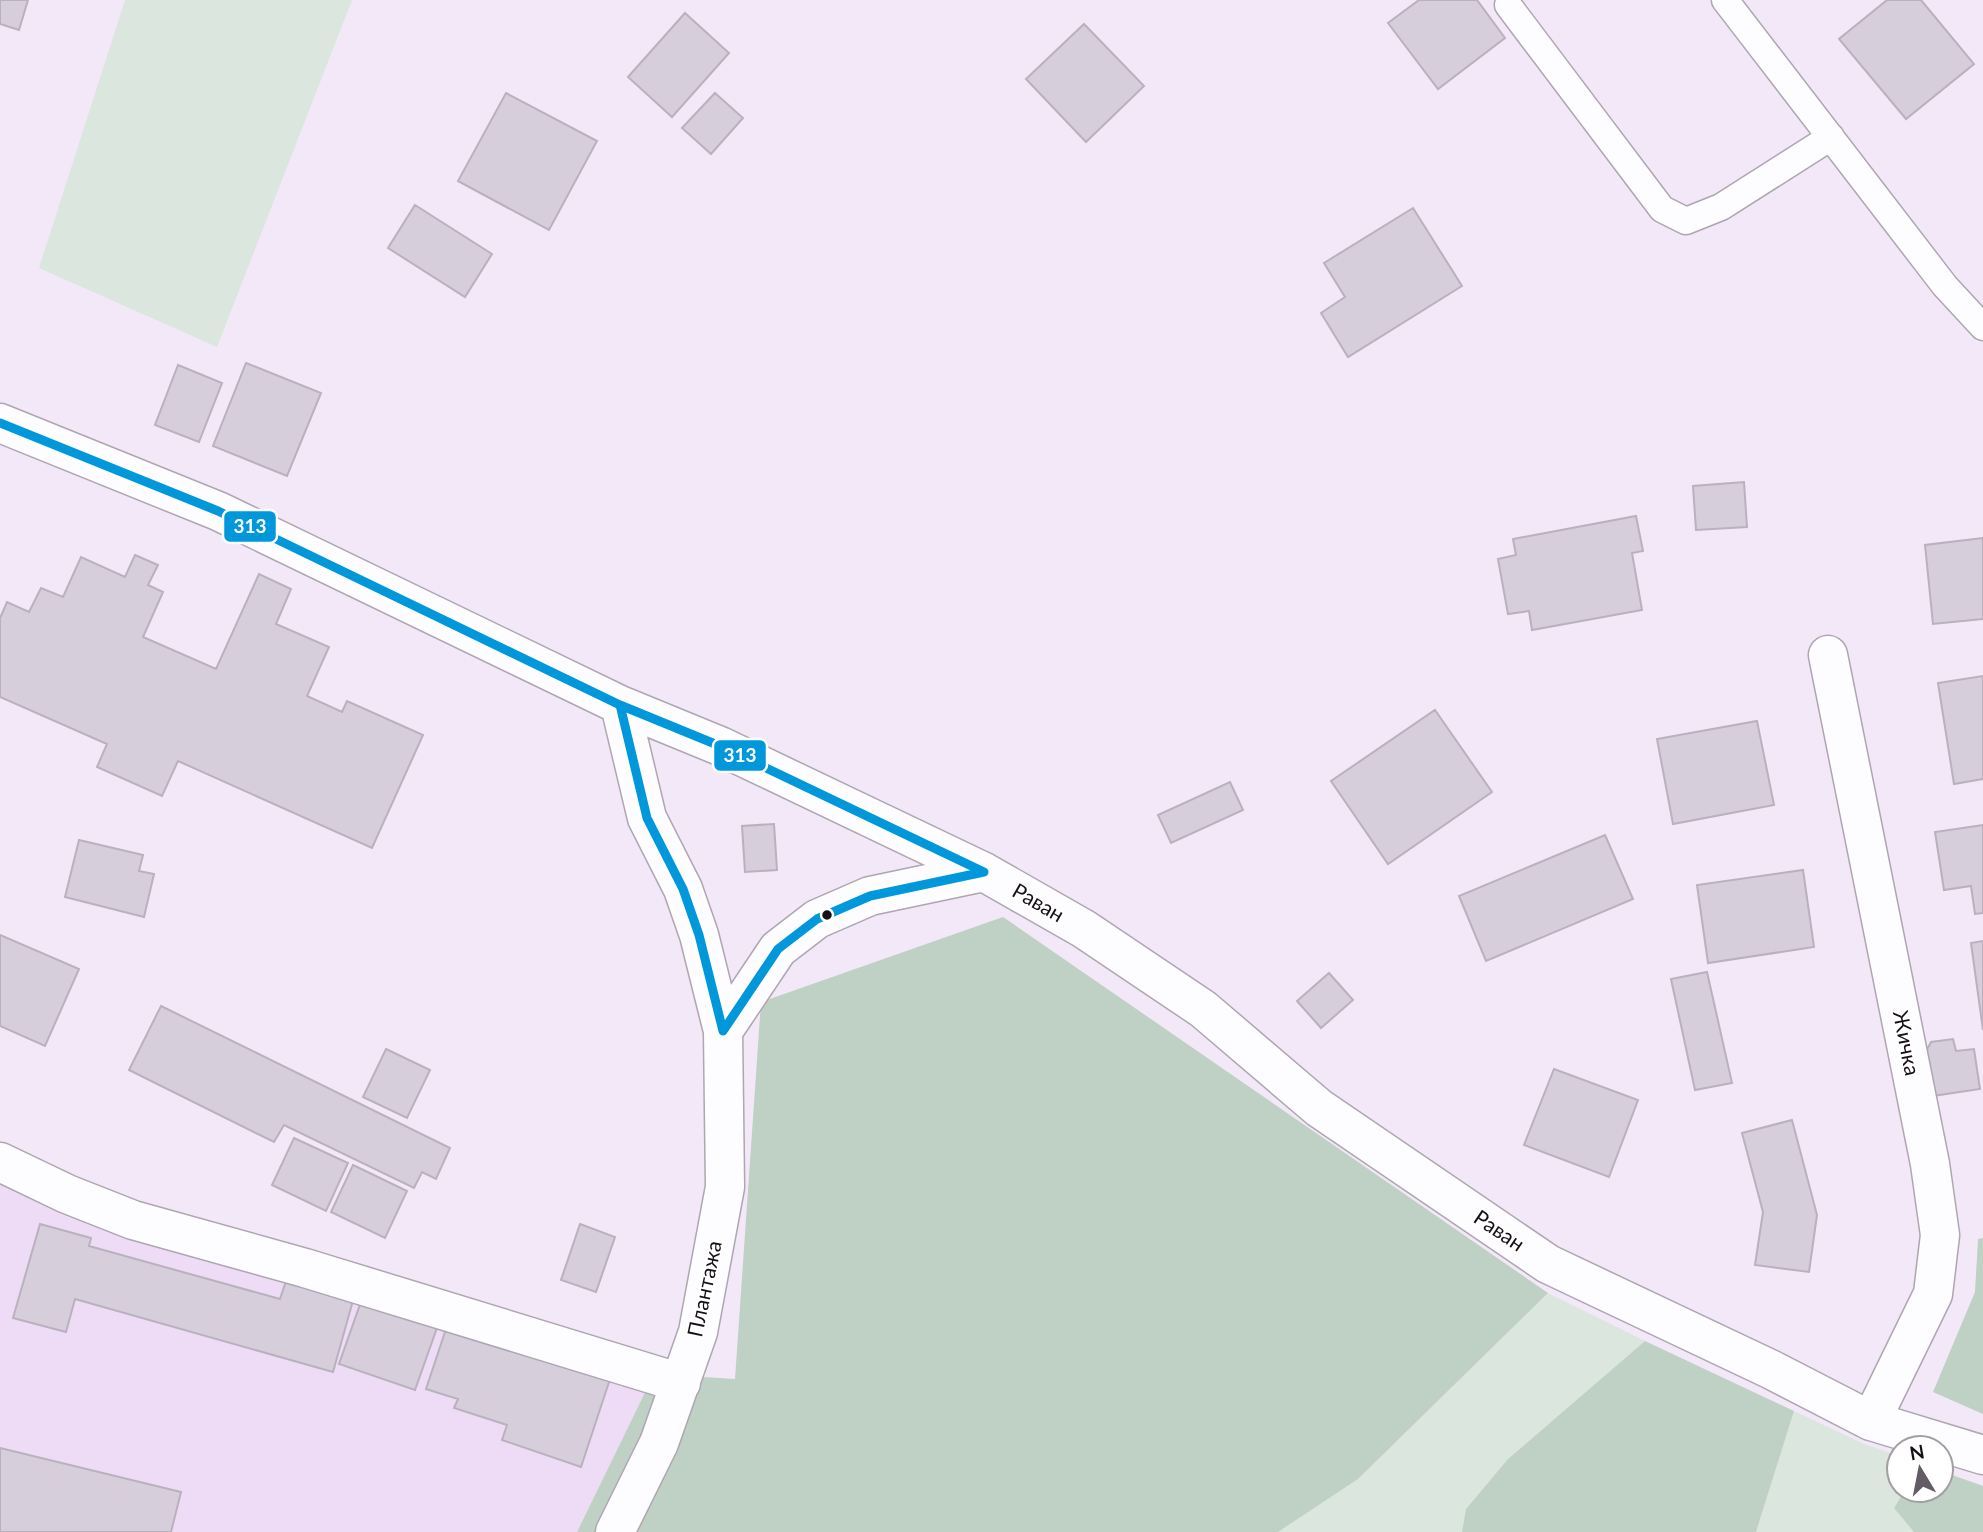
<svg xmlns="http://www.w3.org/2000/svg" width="1983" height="1532" viewBox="0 0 1983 1532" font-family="Lato,sans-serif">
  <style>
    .built { fill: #eedcf6 }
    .green { fill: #dbe6df }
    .forest { fill: #bfd0c4 }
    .building { fill: #d7cedc; stroke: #b9b1bd; stroke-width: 2 }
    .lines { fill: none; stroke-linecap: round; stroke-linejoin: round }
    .service-casing { stroke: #aea6b1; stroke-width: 29 }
    .minor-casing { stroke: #aea6b1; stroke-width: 41 }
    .service { stroke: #fdfcfe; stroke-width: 26 }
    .minor { stroke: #fdfcfe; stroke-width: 38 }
    .bus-1-casing { stroke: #fff; stroke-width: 14 }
    .bus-1 { stroke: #0098da; stroke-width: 9 }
    .bus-dot { fill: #160f18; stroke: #fff; stroke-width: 2.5 }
    .labels { text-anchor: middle; stroke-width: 5; stroke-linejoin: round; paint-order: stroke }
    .street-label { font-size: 21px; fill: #160f18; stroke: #fff }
    .line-badge { stroke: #fff; stroke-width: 2.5 }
    .badge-label { font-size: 19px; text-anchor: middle; font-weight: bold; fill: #fff }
  </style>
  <rect width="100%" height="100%" fill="#f2e8f7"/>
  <path class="built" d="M0,1175L654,1374L577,1532H0Z"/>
  <path class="green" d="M125,0H352L217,347L39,268Z
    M1548,1293L1645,1341L1508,1459L1466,1509L1462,1532H1278L1358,1479Z
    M1794,1411L1864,1444L1899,1456V1490H1905L1894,1508L1914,1532H1756Z"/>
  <path class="forest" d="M1003,917L1548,1293L1358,1479L1278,1532H577L654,1374L735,1379L761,1002Z
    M1983,1238V1414L1933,1392L1975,1292L1978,1239Z
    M1645,1341L1794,1411L1756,1532H1462L1466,1509L1508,1459Z
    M1941,1471L1983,1486V1532H1914L1894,1508L1905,1490H1941Z"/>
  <path class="building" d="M0,0H28L19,30L0,24Z
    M1419,0H1477L1505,38L1438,89L1388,23Z
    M1887,0H1921L1974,64L1906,119L1839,39Z
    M685,13L729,53L672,117L628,77Z
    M1084,24L1144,86L1086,142L1026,79Z
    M506,93L597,141L549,230L458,181Z
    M715,93L743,118L711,154L682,128Z
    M415,205L492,254L465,297L388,248Z
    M1413,208L1462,286L1348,357L1321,313L1345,297L1324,263Z
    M246,363L321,393L287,476L213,446Z
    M178,365L222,383L199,442L155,425Z
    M1744,482L1747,527L1696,530L1693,486Z
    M1636,516L1643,551L1632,553L1642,610L1532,630L1529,611L1508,614L1498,559L1516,555L1513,539Z
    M1983,538V619L1933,624L1925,545Z
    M135,555L158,565L148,585L163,592L143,637L216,669L259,574L291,589L276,624L329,647L307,696L342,712L347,701L423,735L372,848L178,761L162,796L97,767L107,744L0,697V618L7,602L29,612L41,588L63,597L81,557L125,577Z
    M1983,676V779L1954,784L1938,683Z
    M1435,710L1492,792L1388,864L1331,781Z
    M1757,721L1774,805L1673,824L1657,739Z
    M1230,782L1243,810L1171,843L1158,815Z
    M774,824L777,870L745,872L742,826Z
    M1983,825V913L1975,914L1971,886L1944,890L1935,832Z
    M1605,835L1633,899L1486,961L1459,896Z
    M79,840L143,855L139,871L154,874L144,917L65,897Z
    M1803,870L1814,947L1708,963L1697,885Z
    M0,935L79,969L45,1046L0,1026Z
    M1983,941V1030L1971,943Z
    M1707,972L1732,1083L1695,1090L1671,979Z
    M1329,973L1353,1000L1321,1028L1297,1001Z
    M161,1006L450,1148L436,1179L422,1172L414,1188L284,1125L274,1142L129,1070Z
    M1953,1039L1956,1051L1974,1049L1980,1089L1926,1097L1921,1061L1931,1042Z
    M386,1049L430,1070L407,1118L363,1097Z
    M1554,1069L1638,1100L1609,1177L1524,1145Z
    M1792,1120L1817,1215L1809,1272L1755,1265L1763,1212L1742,1133Z
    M294,1138L348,1163L326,1211L272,1185Z
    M353,1165L407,1191L385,1238L331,1212Z
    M40,1224L91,1238L89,1246L280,1299L287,1278L354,1297L333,1372L75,1299L66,1332L13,1318Z
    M580,1224L615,1237L596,1292L561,1280Z
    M363,1296L439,1322L415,1390L339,1364Z
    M448,1323L611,1376L581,1467L502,1440L507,1425L454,1408L458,1399L426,1389Z
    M0,1448L181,1492L171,1532H0Z"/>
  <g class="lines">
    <g class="service-casing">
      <path id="service" d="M1725,0L1945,286L1983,327
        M1508,5L1662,209L1686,221L1721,207L1831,137"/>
    </g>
    <g class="minor-casing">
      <path id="minor" d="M0,423L218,511L620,705L720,746L984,872L1084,929L1203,1009L1319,1108L1548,1264L1770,1369L1871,1421L1983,1455
        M1828,655L1930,1164L1940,1235L1933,1294L1871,1421
        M723,1031L778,949L817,919L870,896L984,872
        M0,1162L67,1194L133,1220L305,1268L681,1383
        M615,1532L659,1443L698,1332L725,1187L723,1031L699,935L683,889L647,818L620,705"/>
    </g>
    <use href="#service" class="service"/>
    <use href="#minor" class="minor"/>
    <g class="bus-1-casing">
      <path id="bus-1" d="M0,423L218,511L620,705L720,746L984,872
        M620,705L647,818L683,889L699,935L723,1031
        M723,1031L778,949L817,919L870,896L984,872"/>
    </g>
    <use href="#bus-1" class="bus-1"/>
  </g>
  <circle class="bus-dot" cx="827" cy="915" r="6"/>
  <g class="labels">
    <g class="street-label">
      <text transform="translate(1038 903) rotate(30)" y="7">Раван</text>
      <text transform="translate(1906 1043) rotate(79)" y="7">Жичка</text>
      <text transform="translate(1499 1231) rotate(34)" y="7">Раван</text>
      <text transform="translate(705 1289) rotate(-78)" y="7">Плантажа</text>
    </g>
  </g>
  <g class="line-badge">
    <rect x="223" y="510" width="54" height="33" rx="7" fill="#0098da"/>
    <rect x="713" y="739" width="54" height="33" rx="7" fill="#0098da"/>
  </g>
  <g class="badge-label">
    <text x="250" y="533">313</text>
    <text x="740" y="762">313</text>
  </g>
  <g transform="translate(1920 1469) rotate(350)"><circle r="33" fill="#ffffff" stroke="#a29fa3" stroke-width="2"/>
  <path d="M0-5L12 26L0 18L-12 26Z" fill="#635b66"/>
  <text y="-10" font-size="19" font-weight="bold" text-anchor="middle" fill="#160f18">N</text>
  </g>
</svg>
